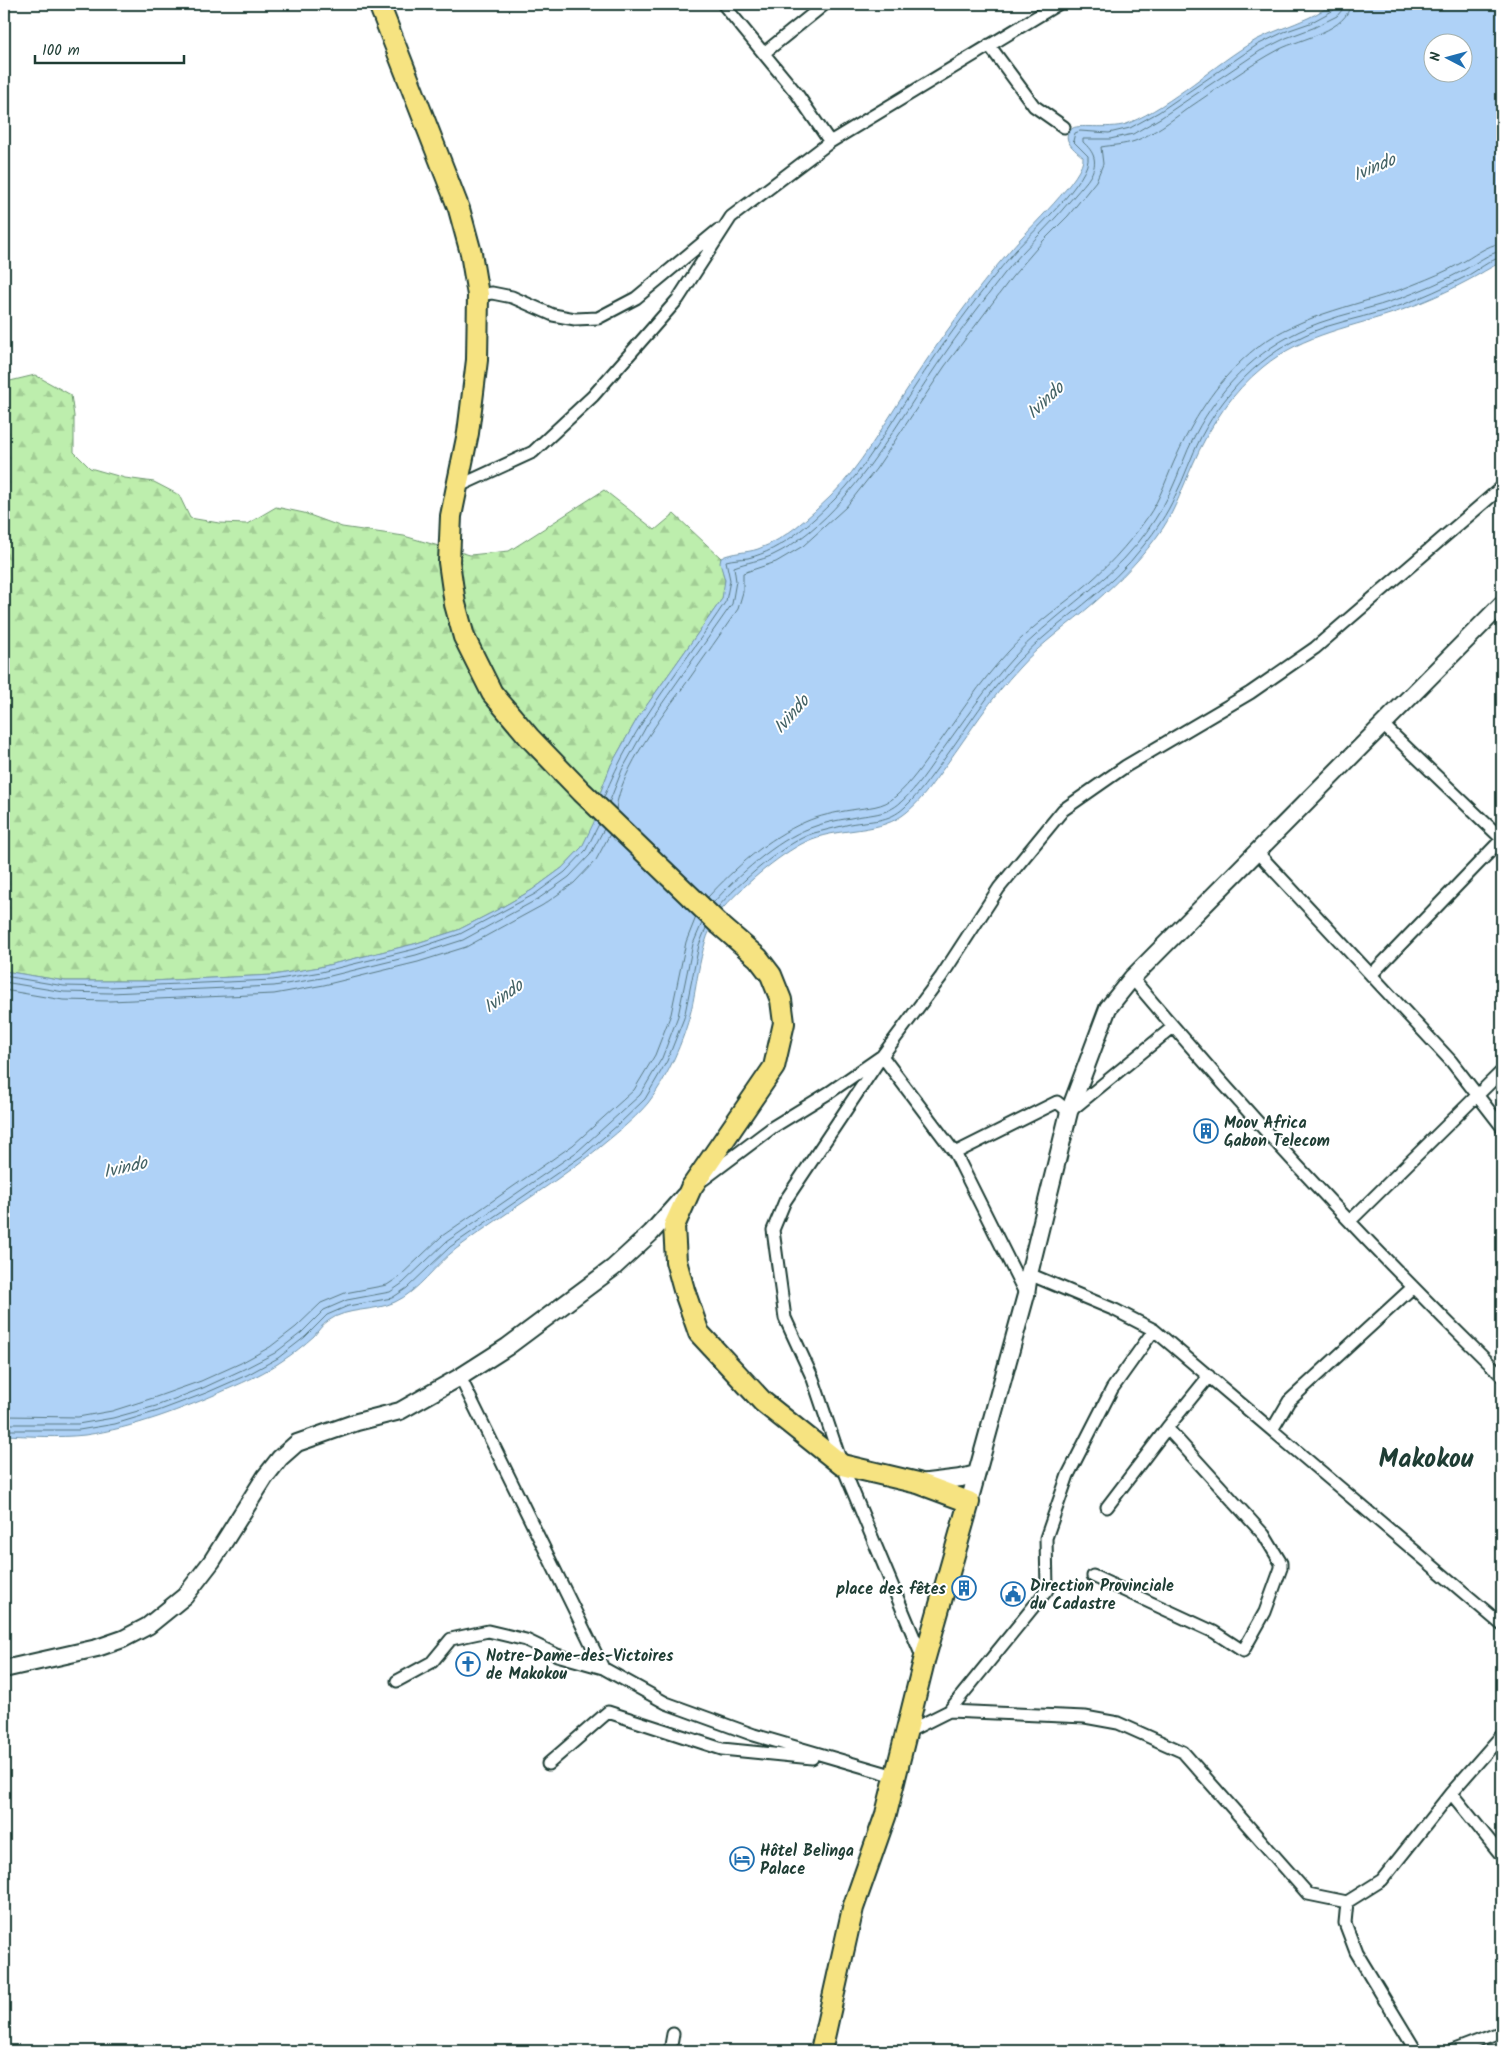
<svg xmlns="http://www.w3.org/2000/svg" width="1506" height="2055" viewBox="0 0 1506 2055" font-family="Kalam,sans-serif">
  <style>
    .forest { fill: url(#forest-firs); stroke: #6e9670 }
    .water { fill: #afd2f7; stroke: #7596a9; fill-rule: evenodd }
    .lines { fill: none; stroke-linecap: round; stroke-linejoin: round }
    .shore { stroke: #597982; stroke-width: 1 }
    .street-casing { stroke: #1f3d34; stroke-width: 15 }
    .secondary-casing { stroke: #1f3d34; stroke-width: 20 }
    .highway-casing { stroke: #1f3d34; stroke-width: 24 }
    .street { stroke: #fff; stroke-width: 11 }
    .secondary { stroke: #fff; stroke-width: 16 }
    .highway { stroke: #f6e381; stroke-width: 20 }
    .labels { text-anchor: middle; stroke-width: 4; stroke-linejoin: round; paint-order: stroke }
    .poi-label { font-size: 16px; font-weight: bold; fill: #1f3d34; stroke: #fff; text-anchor: start }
    .water-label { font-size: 18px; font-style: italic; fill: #436265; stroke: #fff }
    .town-label { font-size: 26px; font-weight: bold; fill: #1f3d34; stroke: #fff }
  </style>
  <defs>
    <pattern id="forest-firs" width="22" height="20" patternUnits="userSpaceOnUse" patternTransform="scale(1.25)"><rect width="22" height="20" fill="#bdeead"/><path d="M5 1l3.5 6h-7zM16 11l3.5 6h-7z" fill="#a2cd95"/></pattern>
  </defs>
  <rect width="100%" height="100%" fill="#fff"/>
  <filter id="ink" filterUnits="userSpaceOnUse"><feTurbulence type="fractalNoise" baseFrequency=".02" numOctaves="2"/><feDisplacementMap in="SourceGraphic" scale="10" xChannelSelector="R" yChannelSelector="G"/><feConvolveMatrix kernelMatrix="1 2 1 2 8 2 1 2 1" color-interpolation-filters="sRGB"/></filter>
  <g filter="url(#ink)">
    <path class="forest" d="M35,375L71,395L74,416V452L90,468L125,478L154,482L179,495L190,518L219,523L247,524L276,507L304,513L342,527L404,536L470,555L509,551L604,490L655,530L674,514L721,558C720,565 723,570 724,578C726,585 723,592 722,599L637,719L611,765L599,796L596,820L582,847L562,868L532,890L497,910L458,930L414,944L320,967L273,975L151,981H65L4,971V387L6,382Z"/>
    <path class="water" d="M1335,4H1502V262C1490,267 1479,275 1467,281C1447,292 1424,302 1402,310C1354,327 1304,333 1263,367C1232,392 1209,427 1193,464C1183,486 1176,508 1163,528C1144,556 1120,580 1095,602C1070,624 1041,643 1019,668C991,698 970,732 946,765C934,781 923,799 907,812C881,834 843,827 812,839C784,850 744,885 724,907C700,934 699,977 691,1011C684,1040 667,1079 648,1103C638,1115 624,1127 612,1137C563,1179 507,1211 456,1249C435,1265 419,1291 395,1302C374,1312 347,1307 328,1321C322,1325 318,1331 314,1336C304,1345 293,1354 282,1361C266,1372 247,1381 228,1389C183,1409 134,1428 85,1435C58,1438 30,1436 4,1435V971L65,981H151L273,975L320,967L414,944L458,930L497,910L532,890L562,868L582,847L595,820L599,796L611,765L637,719L722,599L725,580L720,563L721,558C731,552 747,553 758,549C786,539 809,517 831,496C859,468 884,425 906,391C938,342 973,293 1012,248C1026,231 1086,176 1083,157C1076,151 1058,138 1073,128C1079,124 1114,130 1129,123C1174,104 1213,65 1256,40C1273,31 1291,26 1308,18C1317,14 1326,8 1335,4ZM1434,42H1464V72H1434Z"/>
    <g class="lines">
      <path class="shore" d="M604,797C633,723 683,667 726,601L730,580L726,561C733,559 741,559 748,558C782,550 811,523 835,499C866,468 888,427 912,391C944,342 978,294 1016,250C1032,232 1092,179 1088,156L1073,141L1075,133L1080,131L1109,133L1130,128L1159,112L1257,45L1284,32L1310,23L1334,10L1336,4
        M609,803L622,770L647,725L732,604L736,581L734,567C747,562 760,561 773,555C797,544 824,521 841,501C879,459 907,408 939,362C959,332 982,303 1004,274C1026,246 1053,223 1075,195C1080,189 1087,182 1091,175C1098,161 1094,152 1083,142V139H1110L1133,134L1162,117L1260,51L1286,38L1313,28L1337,16L1342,10L1343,4
        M616,809C621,768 663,715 687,682C704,658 721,633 738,609L743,592V573L776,562L803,546L846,507L876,469L945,366L1012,277L1043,241L1068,216L1096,181L1103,164L1101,147C1112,145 1124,145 1135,141C1153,134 1171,121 1187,109C1217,89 1248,66 1280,49C1300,39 1349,30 1350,4
        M708,897C735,868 768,838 805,822C818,816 837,812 851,810C868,807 883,808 896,796C911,783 922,766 934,750C958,717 980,682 1008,652C1029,629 1054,611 1078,592C1104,571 1128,545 1147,518C1161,498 1167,476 1177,455C1196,414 1221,376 1256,348C1303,312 1362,306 1415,284C1430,278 1445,272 1459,264C1473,257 1486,245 1502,243
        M713,903C736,877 777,840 810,828C822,823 838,820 851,818C869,814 886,816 901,802C917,788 929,769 941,752C964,720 986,688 1012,659C1050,616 1102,588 1138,543C1150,528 1161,511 1170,493C1179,474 1185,454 1195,435C1222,383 1264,343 1319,323C1346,313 1374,308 1401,298C1422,290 1444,281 1464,270C1477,263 1488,253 1502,251
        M718,907C738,884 785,842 814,833C826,830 838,827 850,824C871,820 888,823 905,807C919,794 930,778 942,762C967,728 989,691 1019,660C1058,620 1110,591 1144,545C1156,530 1167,514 1175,496C1185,477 1191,456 1201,437C1228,386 1270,346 1325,327C1350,319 1377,314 1402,305C1423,297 1445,287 1465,277C1477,271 1489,260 1502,257
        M4,976L64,986L110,987L273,980L321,972L415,949L460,934L535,894L565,872L586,850L599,824
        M4,982L64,992L110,993L274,986L322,978L416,955L463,940L538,899L569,877L590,855L604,829
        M4,990L63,1000L110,1001L274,994L324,985L418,962L466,947L543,905L574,883L596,860L610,834
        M4,1416L78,1417L112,1411L153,1398L201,1381L241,1363L270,1347L296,1327L321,1303L345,1293L387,1285L399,1277L442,1236L573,1145L634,1090L655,1055L671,1014L686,942L696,917
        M4,1424H78L113,1418L156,1406L203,1388L244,1369L275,1353L301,1333L324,1310L347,1300L390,1292L403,1283L446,1242L578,1151L640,1095L662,1058L678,1016L693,944L702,923
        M4,1430H79L115,1424L158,1411L206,1393L247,1375L278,1358L305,1337L327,1315L348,1306L392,1298L407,1288L450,1247L582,1156L619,1124L645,1099L667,1061L684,1018L699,945L706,928"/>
      <g class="street-casing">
        <path id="street" d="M723,4L797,94L830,142
          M989,45L1034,106L1064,127
          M764,53L825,4
          M478,295L492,293L512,297L553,315L575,319L598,318L636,298L718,230
          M457,487L533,452L593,396L678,299L731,217L830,142L1058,4
          M1383,725L1502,839
          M1257,852L1451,1061L1502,1127
          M1371,975L1502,839
          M1132,978C1248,1116 1373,1250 1502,1376
          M955,1153L1057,1102L1069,1112L1173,1027
          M704,1179L773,1127L830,1092L882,1056L955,1153L1026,1295
          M1350,1221L1502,1071
          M1029,1274L1115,1310L1154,1330L1502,1625
          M460,1377L603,1668
          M1272,1430L1289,1401L1412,1288
          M1107,1507L1167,1428L1209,1376
          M1093,1576L1214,1632L1243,1651L1265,1612L1281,1568V1563L1264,1535L1167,1428
          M923,1659L842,1465L813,1379L785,1318L773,1230L785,1201L882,1056L941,977L999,888L1063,810L1126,766L1250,693L1315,648L1502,487
          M397,1681L432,1662L451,1639L488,1631L526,1640L557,1655L603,1668L666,1703L754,1735L895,1776
          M949,1711L1047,1590L1046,1538L1068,1475L1112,1389L1154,1330
          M907,1732L949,1711L1085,1717L1118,1723L1183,1752L1308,1894L1347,1902L1382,1880L1451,1793L1502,1735
          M548,1764L608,1712L722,1749L812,1758
          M1451,1793L1502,1856
          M1347,1902L1345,1923L1356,1952L1416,2051
          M670,2051L673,2034
          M1452,2051L1502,2032"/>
      </g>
      <g class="secondary-casing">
        <path id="secondary" d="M919,1483L961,1478L976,1474
          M969,1502L1026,1295L1029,1274L1069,1112L1108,1008L1132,978L1502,604
          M4,1669L97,1648L123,1639L148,1626L185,1596L212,1561L265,1477L280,1458L297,1443L357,1422L400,1411L460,1377L507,1347L613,1268L651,1233L684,1196"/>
      </g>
      <g class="highway-casing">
        <path id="highway" d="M379,4L459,209L471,253L478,295L477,360L468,433L451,516L449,562L455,604L464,637L492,693L529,737L582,792L720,925L758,958L771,975L781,1000L784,1023L774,1067L691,1188L674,1226L676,1261L684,1290L699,1333L763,1402L842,1465L918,1483L969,1502L924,1661L886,1814L853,1908L821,2051"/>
      </g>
      <use href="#street" class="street"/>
      <use href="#secondary" class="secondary"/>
      <use href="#highway" class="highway"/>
    </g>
  </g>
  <defs>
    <g id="building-ring" transform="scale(1.25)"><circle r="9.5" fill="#fff" stroke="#1f6fb2" stroke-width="1.5"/><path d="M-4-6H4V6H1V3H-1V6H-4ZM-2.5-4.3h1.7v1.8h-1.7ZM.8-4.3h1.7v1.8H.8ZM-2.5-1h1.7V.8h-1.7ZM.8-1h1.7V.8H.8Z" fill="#1f6fb2"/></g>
    <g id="civic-ring" transform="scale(1.25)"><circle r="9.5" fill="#fff" stroke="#1f6fb2" stroke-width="1.5"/><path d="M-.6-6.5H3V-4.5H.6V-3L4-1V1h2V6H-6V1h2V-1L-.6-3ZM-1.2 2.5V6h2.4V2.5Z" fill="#1f6fb2"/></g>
    <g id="church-ring" transform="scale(1.25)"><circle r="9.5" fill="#fff" stroke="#1f6fb2" stroke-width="1.5"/><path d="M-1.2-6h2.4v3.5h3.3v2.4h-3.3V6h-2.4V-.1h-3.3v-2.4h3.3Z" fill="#1f6fb2"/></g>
    <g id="hotel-ring" transform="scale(1.25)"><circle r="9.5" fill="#fff" stroke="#1f6fb2" stroke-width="1.5"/><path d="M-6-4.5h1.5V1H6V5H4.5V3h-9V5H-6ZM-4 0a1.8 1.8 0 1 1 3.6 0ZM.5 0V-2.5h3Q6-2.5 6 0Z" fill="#1f6fb2"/></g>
  </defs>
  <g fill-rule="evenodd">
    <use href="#building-ring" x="1206" y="1131"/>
    <use href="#building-ring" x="964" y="1588"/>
    <use href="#civic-ring" x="1013" y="1594"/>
    <use href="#church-ring" x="468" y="1664"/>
    <use href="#hotel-ring" x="742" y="1859"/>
  </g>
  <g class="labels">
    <g class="poi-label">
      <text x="1224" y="1128">Moov Africa<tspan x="1224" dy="18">Gabon Telecom</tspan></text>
      <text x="1030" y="1591">Direction Provinciale<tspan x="1030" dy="18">du Cadastre</tspan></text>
      <text x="946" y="1594" text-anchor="end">place des fêtes</text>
      <text x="486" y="1661">Notre-Dame-des-Victoires<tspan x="486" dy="18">de Makokou</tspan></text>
      <text x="760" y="1856">Hôtel Belinga<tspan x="760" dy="18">Palace</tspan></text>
    </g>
    <g class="water-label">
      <text transform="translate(1374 167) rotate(-23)" y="6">Ivindo</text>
      <text transform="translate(1045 400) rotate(-44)" y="6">Ivindo</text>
      <text transform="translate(791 714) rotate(-49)" y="6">Ivindo</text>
      <text transform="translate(503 996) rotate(-36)" y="6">Ivindo</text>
      <text transform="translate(125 1167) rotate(-13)" y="6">Ivindo</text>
    </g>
    <g class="town-label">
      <text x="1426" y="1467">Makokou</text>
    </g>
  </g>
  <rect width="1506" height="2055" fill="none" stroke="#fff" stroke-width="20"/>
  <rect x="10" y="10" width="1486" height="2035" fill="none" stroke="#1f3d34" stroke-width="2" filter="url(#ink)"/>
  <g transform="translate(1448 58) rotate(276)"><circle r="24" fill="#ffffff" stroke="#a5b1ae"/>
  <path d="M0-4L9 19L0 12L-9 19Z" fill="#1f6fb2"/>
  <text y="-8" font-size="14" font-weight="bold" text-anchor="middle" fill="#1f3d34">N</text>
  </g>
  <path d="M35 55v8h149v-8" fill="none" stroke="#1f3d34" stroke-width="2.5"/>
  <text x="42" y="55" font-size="15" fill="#1f3d34" stroke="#ffffff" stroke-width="4" paint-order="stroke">100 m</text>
</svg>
